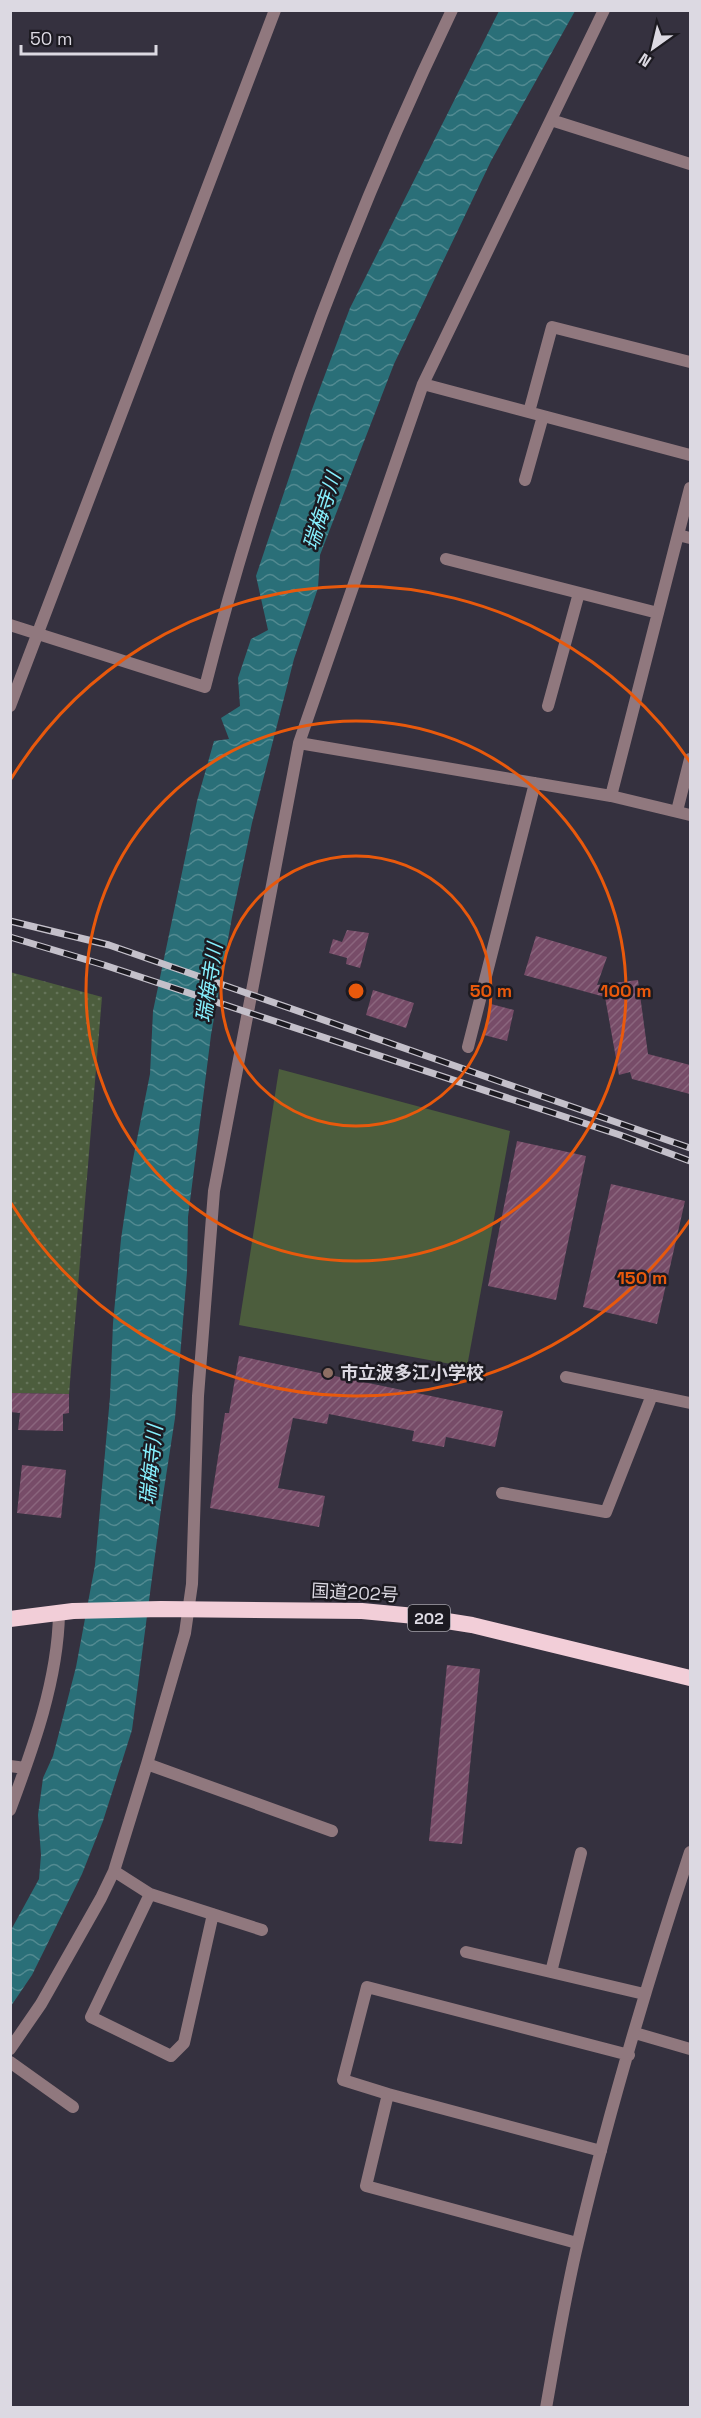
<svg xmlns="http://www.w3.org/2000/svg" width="701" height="2418" viewBox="0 0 701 2418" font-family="'Space Grotesk','Noto Sans JP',sans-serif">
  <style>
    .grass { fill: url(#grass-dots) }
    .pitch { fill: #4c5d3d }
    .water { fill: url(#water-waves) }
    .building { fill: url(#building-hatch) }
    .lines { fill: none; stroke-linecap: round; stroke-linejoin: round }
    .minor { stroke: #90787e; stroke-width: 12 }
    .trunk { stroke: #f2ced8; stroke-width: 16 }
    .rail-casing { stroke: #c4c0ca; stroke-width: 7 }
    .rail { stroke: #1c1a21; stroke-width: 4.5; stroke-dasharray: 14; stroke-linecap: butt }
    .ring { fill: none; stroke: #e8590c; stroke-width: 3 }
    .education-dot { fill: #8d6e63; stroke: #1c1a21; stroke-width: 2 }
    .labels { text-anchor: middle; stroke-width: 5; stroke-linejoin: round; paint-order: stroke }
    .shield { fill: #1c1a21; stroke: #a2a0a8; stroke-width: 1.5 }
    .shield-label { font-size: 16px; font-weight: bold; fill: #dcd9e2 }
    .poi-label { font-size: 18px; font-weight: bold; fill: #dcd9e2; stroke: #1c1a21; text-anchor: start }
    .street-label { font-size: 18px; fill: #dcd9e2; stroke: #1c1a21 }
    .water-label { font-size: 20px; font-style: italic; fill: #86f0fe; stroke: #1c1a21 }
    .centre { fill: #e8590c; stroke: #1c1a21; stroke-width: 3 }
    .ring-label { font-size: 18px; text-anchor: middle; font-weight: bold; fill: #e8590c; stroke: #1c1a21; stroke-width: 5; stroke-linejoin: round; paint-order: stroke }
  </style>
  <defs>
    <pattern id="grass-dots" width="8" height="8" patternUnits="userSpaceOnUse" patternTransform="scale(1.5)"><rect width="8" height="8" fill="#4c5d3d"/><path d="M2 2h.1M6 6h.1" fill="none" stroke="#657459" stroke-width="1.8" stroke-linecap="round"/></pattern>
    <pattern id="water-waves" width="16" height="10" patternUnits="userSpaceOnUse" patternTransform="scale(1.5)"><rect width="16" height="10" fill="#2a6f78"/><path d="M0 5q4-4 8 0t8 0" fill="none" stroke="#528a91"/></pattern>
    <pattern id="building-hatch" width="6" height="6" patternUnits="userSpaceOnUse" patternTransform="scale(1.5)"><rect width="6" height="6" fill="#774c68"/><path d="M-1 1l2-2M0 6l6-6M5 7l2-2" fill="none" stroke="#8a657d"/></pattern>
  </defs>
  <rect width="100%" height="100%" fill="#35313f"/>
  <path class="grass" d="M10,972L102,997L69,1394L11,1393Z"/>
  <path class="pitch" d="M279,1069L510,1131L467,1367L239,1325Z"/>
  <path class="water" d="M499,11H575L491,161L394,364L320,555L318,588L294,659L252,823L232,917L211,1035L188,1217L187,1272L175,1418L162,1502L132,1730L103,1821L82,1874L32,1975L11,2006V1930L39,1879L41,1855L38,1815L43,1778L53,1756L76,1667L95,1565L110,1397L113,1323L121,1239L132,1164L150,1074L153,1011L197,801L214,741L229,739L221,718L240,706L238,678L251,639L268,630L256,576L311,412L350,308Z"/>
  <path class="building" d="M347,930L369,933L360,968L346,964L347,958L329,953L333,939L342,942Z
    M536,936L607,957L597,985L638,980L648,1054L690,1065V1094L632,1079L630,1072L619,1075L605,997L524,975Z
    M373,990L414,1003L406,1028L366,1015Z
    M491,1004L514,1010L507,1041L484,1035Z
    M517,1141L586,1156L556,1300L488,1286Z
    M611,1184L685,1201L657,1324L583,1307Z
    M239,1356L503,1411L495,1447L446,1437L444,1447L412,1441L414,1431L329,1414L327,1424L293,1418L278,1488L325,1496L319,1527L210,1508L225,1413H229Z
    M10,1393L69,1394V1413L63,1414V1431L18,1430L20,1413L10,1412Z
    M22,1465L66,1470L61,1518L17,1513Z
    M447,1665L480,1669L462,1844L429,1841Z"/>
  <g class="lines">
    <path class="minor" d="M551,120L690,164
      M423,384L690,455
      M529,412L552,327L690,362
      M525,480L543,416
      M678,535L690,538
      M446,559L658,613
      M10,625L205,687C264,454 348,227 452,10
      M10,706L275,10
      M548,706L579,593
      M299,743L611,796L690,815
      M611,796L690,488
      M677,811L690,759
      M468,1047L535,783
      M566,1377L690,1403
      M502,1493L606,1512L652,1395
      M147,1764L332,1831
      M10,1766L25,1768
      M10,1810C33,1748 58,1680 59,1613
      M114,1871L150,1894L262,1930
      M150,1894L91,2017L171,2056L184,2043L213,1914
      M466,1952L644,1994
      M551,1972L581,1853
      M635,2033L690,2049
      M10,2049L41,2004L101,1898L114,1871L147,1764L185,1633L192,1584L198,1396L214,1191L299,743L423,384L604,10
      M10,2062L73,2107
      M388,2094L343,2080L367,1987L629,2055
      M577,2243L366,2186L388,2094L601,2151
      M546,2408C556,2352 565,2296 578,2242C609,2110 648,1980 690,1852"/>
    <path class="trunk" d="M10,1619L73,1611L161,1609L362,1611L415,1616L472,1625L690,1678"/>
    <g class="rail-casing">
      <path id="rail" d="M10,921L109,945L690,1148
        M10,937L104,965L620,1135L690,1161"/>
    </g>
    <use href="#rail" class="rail"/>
  </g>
  <g class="ring">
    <circle cx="356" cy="991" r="135"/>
    <circle cx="356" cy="991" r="270"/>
    <path d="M690 1220A405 405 0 0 1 11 1203M11 779A405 405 0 0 1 690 762"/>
  </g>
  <circle class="education-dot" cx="328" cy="1373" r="6"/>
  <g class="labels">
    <rect class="shield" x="408" y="1605" width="42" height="26" rx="4.5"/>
    <g class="shield-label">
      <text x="429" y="1624">202</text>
    </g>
    <g class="poi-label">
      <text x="340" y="1379">市立波多江小学校</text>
    </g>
    <g class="street-label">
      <text transform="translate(355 1593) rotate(3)" y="6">国道202号</text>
    </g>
    <g class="water-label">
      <text transform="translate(322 511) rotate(-72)" y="7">瑞梅寺川</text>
      <text transform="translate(209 983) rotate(-81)" y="7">瑞梅寺川</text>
      <text transform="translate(151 1465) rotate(-84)" y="7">瑞梅寺川</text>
    </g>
  </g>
  <circle cx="356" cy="991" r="9" class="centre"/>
  <g class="ring-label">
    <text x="491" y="997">50 m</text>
    <text x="626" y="997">100 m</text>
    <text x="642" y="1284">150 m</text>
  </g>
  <rect width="701" height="2418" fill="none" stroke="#dcd9e2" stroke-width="24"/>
  <g transform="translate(653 48) rotate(214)" stroke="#1c1a21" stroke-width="4.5" paint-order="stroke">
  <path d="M0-4.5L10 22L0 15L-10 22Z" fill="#dcd9e2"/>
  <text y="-9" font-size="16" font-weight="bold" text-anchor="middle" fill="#dcd9e2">N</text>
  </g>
  <path d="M21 45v9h135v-9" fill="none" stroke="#dcd9e2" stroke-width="3"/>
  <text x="30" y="45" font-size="18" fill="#dcd9e2" stroke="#1c1a21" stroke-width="4.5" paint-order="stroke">50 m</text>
</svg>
